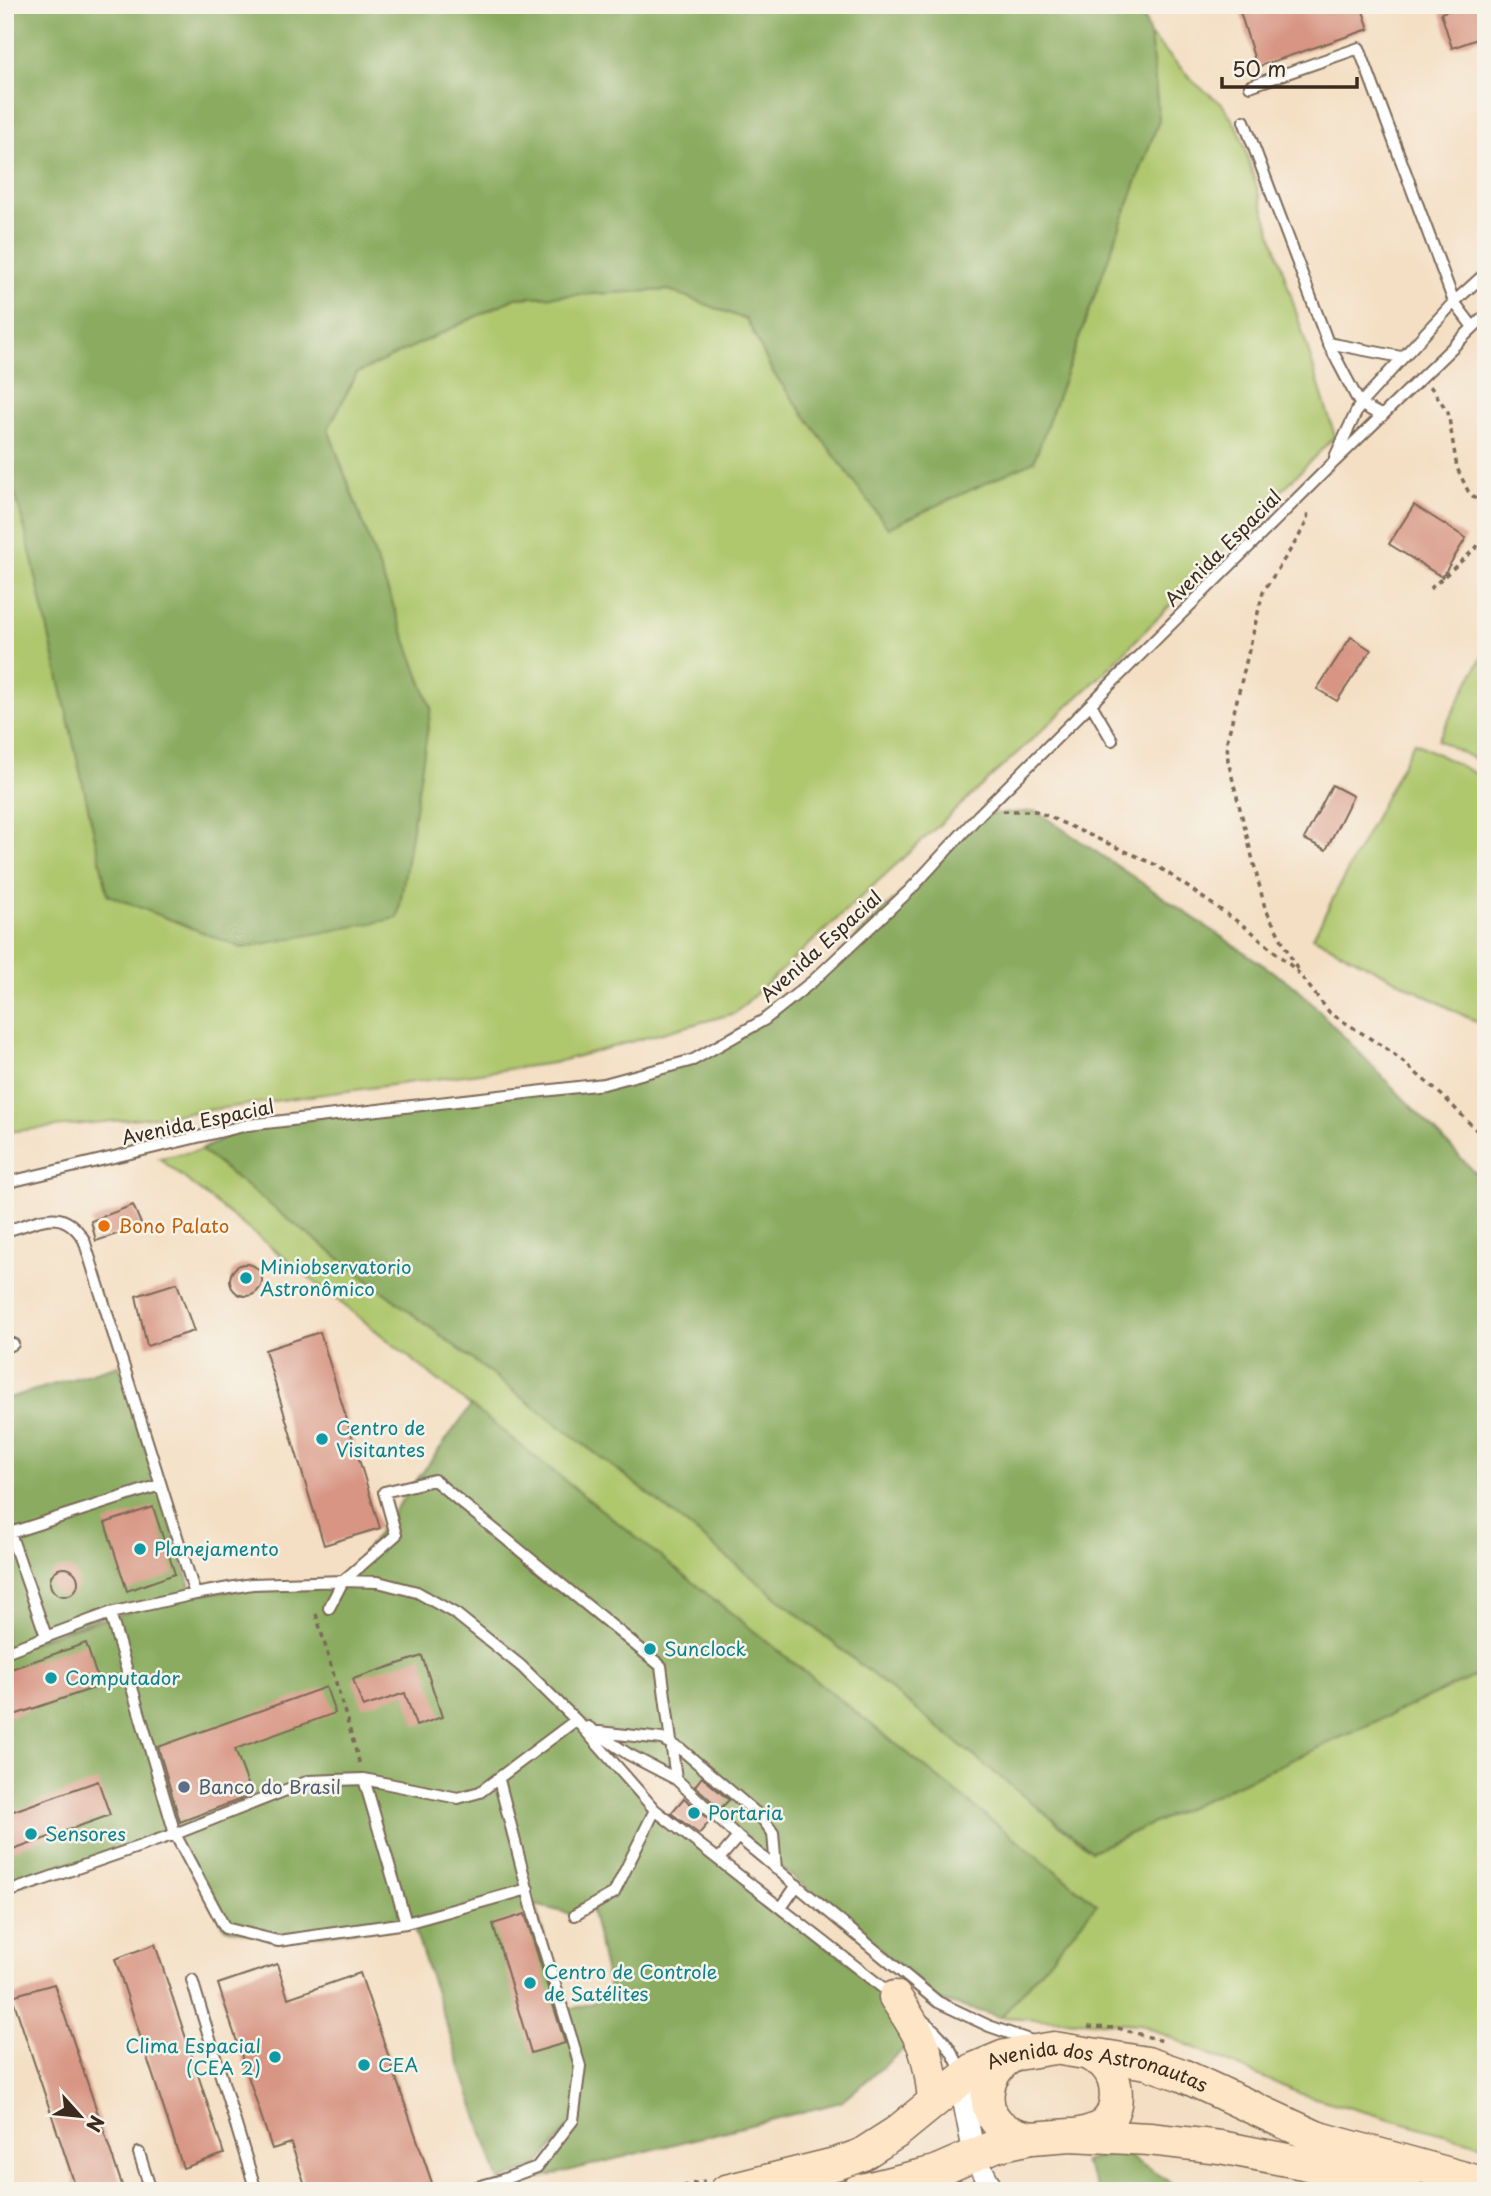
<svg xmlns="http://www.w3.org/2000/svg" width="1491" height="2196" viewBox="0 0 1491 2196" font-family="'Playpen Sans',sans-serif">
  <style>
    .green { fill: #afc86e; stroke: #757946; stroke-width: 2 }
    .forest { fill: #8bac61; stroke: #636b40; stroke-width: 2; fill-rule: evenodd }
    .building { fill: #d89583 }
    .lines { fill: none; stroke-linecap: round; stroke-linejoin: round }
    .lane-casing { stroke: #7c6958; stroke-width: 14 }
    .street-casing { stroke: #7c6958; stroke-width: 24 }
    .secondary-casing { stroke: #7c6958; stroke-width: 35 }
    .path { stroke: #7c6958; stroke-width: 3.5; stroke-dasharray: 5 5; stroke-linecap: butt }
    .lane { stroke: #fff; stroke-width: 10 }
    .street { stroke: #fff; stroke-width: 21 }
    .secondary { stroke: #fee5c5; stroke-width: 32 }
    .food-dot { fill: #e8710a; stroke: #f7f3e8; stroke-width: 2.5 }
    .culture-dot { fill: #0f9aa8; stroke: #f7f3e8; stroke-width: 2.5 }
    .service-dot { fill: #5c6f8a; stroke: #f7f3e8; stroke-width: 2.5 }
    .labels { text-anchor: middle; stroke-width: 5; stroke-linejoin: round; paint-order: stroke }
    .street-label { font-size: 19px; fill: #3b2a1e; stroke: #f7f3e8 }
    .food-label { font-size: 19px; fill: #c56008; stroke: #f7f3e8; text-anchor: start }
    .culture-label { font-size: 19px; fill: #0d838f; stroke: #f7f3e8; text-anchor: start }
    .service-label { font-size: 19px; fill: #4e5e75; stroke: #f7f3e8; text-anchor: start }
  </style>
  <rect width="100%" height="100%" fill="#f7f3e8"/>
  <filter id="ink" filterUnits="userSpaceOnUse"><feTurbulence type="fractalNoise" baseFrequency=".0143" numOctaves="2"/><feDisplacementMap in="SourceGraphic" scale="14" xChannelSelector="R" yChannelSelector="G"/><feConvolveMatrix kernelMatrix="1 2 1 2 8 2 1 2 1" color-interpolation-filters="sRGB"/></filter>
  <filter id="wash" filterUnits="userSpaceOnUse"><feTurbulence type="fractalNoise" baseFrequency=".00686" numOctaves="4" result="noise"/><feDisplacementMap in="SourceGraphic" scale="28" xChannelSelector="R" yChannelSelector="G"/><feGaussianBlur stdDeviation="1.57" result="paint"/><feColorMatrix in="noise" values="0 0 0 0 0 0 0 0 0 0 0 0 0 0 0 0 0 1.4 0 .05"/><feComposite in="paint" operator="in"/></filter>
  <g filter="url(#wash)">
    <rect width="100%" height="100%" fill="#f4dfc4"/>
    <path class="green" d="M1150,35L1196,84L1222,104L1239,130L1335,436L1104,673L735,1013L553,1063L179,1114L7,1132L5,458L25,529L431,708L328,429L357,373L515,298L669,290L747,320L772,371L889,528L1159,120Z
      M1486,649V765L1438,740Z
      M1414,742L1486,779V1027L1313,937Z
      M201,1150L288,1219L641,1488L1092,1851L1486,1671V2146L1301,2094L1140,2024L1001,2017L1096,1904L159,1158Z"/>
    <path class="forest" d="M5,5H1140L1150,35L1159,120L1034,461L888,528L772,371L747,320L669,290L515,298L357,373L328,429L431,708L398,918L242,948L108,895L25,529L5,458Z
      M1036,811L1297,988L1486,1184V1671L1092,1851L641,1488L288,1219L201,1150L248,1125L604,1084L693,1060L813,981L979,815Z
      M119,1365L192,1593L5,1649V1399Z
      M471,1406L1097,1904L1001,2017L939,2000L676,1779L578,1722L655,1810L892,1997L904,2049L841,2102L540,2178L569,2126L537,2167L499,2181L373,1806L406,1923L278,1941L225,1928L171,1832L5,1890V1653L109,1614L195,1594L343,1581ZM535,1905L575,1915L591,1907L611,1997L569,2010L577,2051Z
      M1120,2151L1184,2191H1099L1084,2162Z"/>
    <g id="blocks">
      <path class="building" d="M1238,5H1361L1369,29L1257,67Z
        M1463,5H1486V36L1452,48L1441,13Z
        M1414,505L1466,538L1442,577L1389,544Z
        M1351,637L1371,650L1337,701L1317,689Z
        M1332,785L1353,796L1326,850L1304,839Z
        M133,1205L142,1226L96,1241L91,1221Z
        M230 1280a16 16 0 1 1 32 0a16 16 0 1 1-32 0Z
        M177,1283L194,1331L147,1346L136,1296Z
        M320,1332L380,1528L324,1545L265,1350Z
        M153,1507L175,1574L127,1591L105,1523Z
        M50 1582a14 14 0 1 1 28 0a14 14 0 1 1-28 0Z
        M86,1643L100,1686L5,1718V1671Z
        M422,1656L442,1717L416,1726L405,1693L363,1707L353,1679Z
        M326,1687L335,1713L235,1749L252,1795L180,1822L158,1747Z
        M702,1777L729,1800L720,1809L695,1786Z
        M98,1781L110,1815L5,1853V1814Z
        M684,1798L710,1821L699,1834L671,1813Z
        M525,1914L565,2043L531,2053L493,1924Z
        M155,1944L224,2154L183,2168L115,1959Z
        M277,1964L288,1998L360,1973L432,2183L409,2191H307L291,2143L272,2149L218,1984Z
        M54,1984L124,2191H77L12,1996Z"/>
    </g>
  </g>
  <g filter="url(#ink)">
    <use href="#blocks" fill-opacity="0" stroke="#7c6958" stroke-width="2"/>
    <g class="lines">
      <g class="lane-casing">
        <path id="lane" d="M1250,86L1359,48L1454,302L1473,327
          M1244,121L1328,343L1360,404L1382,416
          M1328,343L1401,357
          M1335,457L1360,404L1454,302L1486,273
          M1091,704L1112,740
          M5,1183L248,1125L604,1084L693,1060L764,1020L813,981L910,890L979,815L1333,463L1486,315
          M5,1231C40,1222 62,1204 84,1240L195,1594
          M5,1347L13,1344
          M329,1608L343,1581L396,1535L384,1492L434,1480L661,1666L676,1779
          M110,1613L175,1834L225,1928L278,1941L406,1923L528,1889
          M46,1636L10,1533L160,1485
          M5,1652L110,1613L195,1594L252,1584L343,1581L378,1582L417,1592L456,1614L521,1666L576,1720L655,1810L892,1995
          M588,1727L628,1754L676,1779L738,1837L938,2002L989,2026L1035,2042
          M599,1732L662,1739L682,1750L761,1817L773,1833L776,1869
          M364,1779L406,1923
          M719,1859L738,1837
          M5,1893L175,1834L309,1781L364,1779L458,1798L480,1792L576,1720
          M781,1908L797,1885
          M575,1915L614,1893L655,1810
          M192,1980L256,2191
          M921,2019C943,2036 952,2049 963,2075
          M139,2153L151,2191
          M463,2191L499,2181L537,2167L573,2120L580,2066L536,1923L499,1780"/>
      </g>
      <g class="street-casing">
        <path id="street" d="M964,2077V2103L974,2154L993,2191"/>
      </g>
      <g class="secondary-casing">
        <g id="secondary">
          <path d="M895,1997C923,2038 929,2050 934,2100"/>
          <path d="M1013,2056C985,2070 977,2110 1005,2129C1012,2134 1022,2136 1031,2138"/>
          <path d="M1076,2135C1085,2133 1095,2131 1103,2125C1120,2112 1120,2079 1104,2064C1101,2060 1094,2058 1090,2055"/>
          <path id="s1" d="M726,2191L839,2163L861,2155L897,2132L974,2069L1005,2056L1054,2048L1147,2063L1182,2075L1316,2137L1486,2184"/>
          <path d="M858,2191L935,2172L995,2146L1031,2138L1071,2135L1149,2139L1220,2147L1303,2163L1407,2191"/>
        </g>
      </g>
      <path class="path" d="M1430,386L1448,412L1457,468L1468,491L1486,510
        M1430,589L1476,548L1486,533
        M1003,811H1036L1156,865L1251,931L1297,971L1330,1013L1390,1051L1444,1097L1486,1140
        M1297,969L1265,908L1228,761L1227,741L1263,592L1298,538L1307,521L1308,509
        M316,1614L360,1765
        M1088,2027L1118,2028L1163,2041
        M663,2191L705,2181"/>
      <use href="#lane" class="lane"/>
      <use href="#street" class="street"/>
      <use href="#secondary" class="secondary"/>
    </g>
  </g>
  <circle class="food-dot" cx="104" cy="1226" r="7"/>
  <g class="culture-dot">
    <circle cx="246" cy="1278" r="7"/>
    <circle cx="322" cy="1439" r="7"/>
    <circle cx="140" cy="1549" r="7"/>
    <circle cx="650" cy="1649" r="7"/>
    <circle cx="51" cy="1678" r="7"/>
    <circle cx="694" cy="1813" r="7"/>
    <circle cx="31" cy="1834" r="7"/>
    <circle cx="530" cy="1983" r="7"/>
    <circle cx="275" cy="2057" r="7"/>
    <circle cx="364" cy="2065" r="7"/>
  </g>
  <circle class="service-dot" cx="184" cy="1787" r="7"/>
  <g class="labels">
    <g class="street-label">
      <text transform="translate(1223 548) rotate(-45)" y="7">Avenida Espacial</text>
      <text transform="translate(821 946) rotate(-42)" y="7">Avenida Espacial</text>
      <text transform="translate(198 1122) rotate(-12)" y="7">Avenida Espacial</text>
      <text dy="7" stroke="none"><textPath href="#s1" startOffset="410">Avenida dos Astronautas</textPath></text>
    </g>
    <g class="food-label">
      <text x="118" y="1233">Bono Palato</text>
    </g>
    <g class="culture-label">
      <text x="260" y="1274">Miniobservatorio<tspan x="260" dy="22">Astronômico</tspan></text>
      <text x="336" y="1435">Centro de<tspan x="336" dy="22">Visitantes</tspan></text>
      <text x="154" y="1556">Planejamento</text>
      <text x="664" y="1656">Sunclock</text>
      <text x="65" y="1685">Computador</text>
      <text x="708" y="1820">Portaria</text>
      <text x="45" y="1841">Sensores</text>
      <text x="544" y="1979">Centro de Controle<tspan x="544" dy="22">de Satélites</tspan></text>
      <text x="261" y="2053" text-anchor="end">Clima Espacial<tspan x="261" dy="22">(CEA 2)</tspan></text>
      <text x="378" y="2072">CEA</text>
    </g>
    <g class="service-label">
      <text x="198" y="1794">Banco do Brasil</text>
    </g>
  </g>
  <rect width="1491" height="2196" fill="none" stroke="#f7f3e8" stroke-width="28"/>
  <g transform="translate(80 2116) rotate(117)" stroke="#f7f3e8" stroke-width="5" paint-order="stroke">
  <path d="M0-5L12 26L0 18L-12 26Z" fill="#3b2a1e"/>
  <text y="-10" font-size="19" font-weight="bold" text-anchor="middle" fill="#3b2a1e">N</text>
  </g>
  <path d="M1222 77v10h135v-10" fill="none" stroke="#3b2a1e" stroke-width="3.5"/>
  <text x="1232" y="77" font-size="21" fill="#3b2a1e" stroke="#f7f3e8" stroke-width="5" paint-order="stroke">50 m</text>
</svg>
